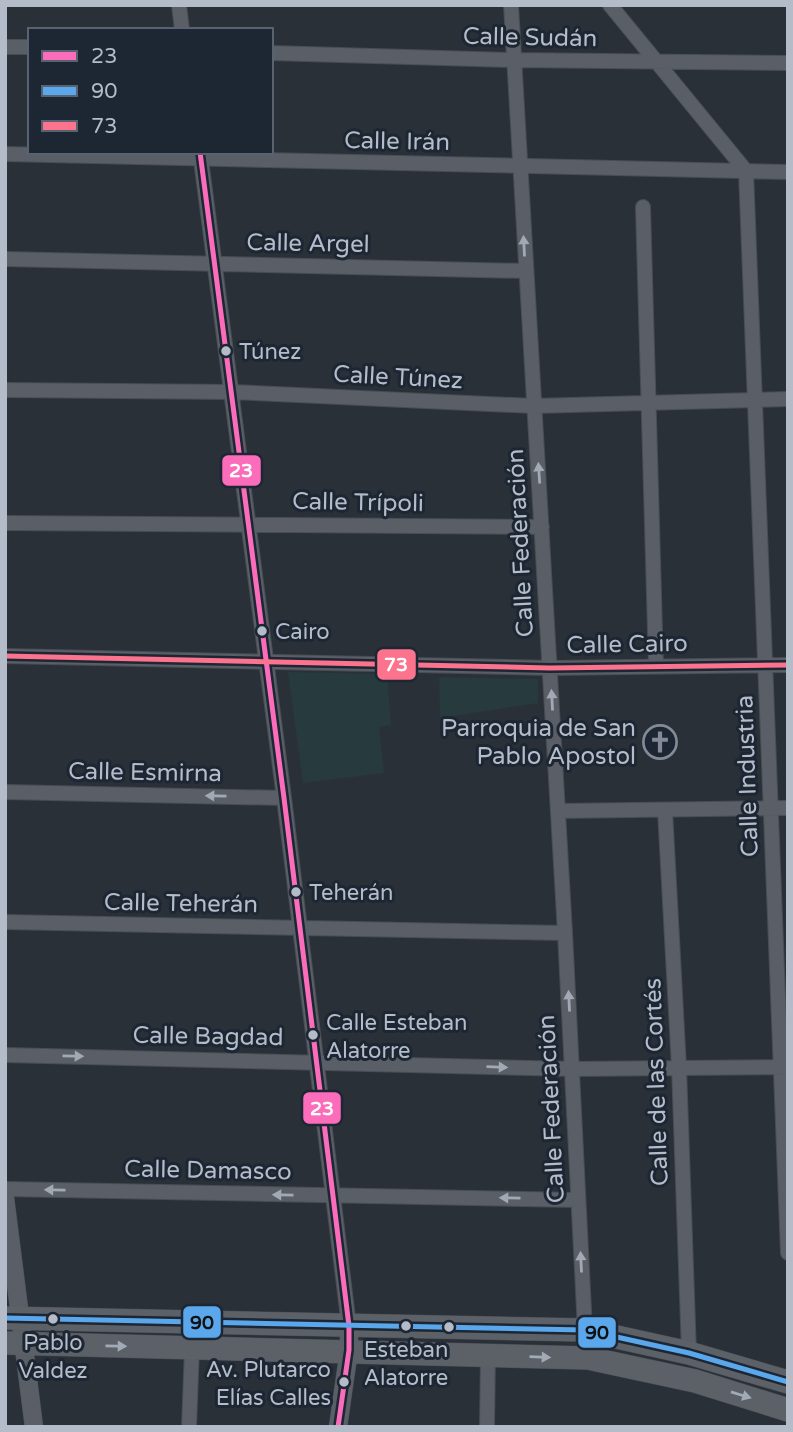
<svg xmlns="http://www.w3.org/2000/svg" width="793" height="1432" viewBox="0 0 793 1432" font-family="'Varela Round',sans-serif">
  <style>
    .green { fill: #273a3e }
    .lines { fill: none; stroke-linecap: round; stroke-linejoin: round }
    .minor-casing { stroke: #484c53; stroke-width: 16 }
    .tertiary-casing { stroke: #484c53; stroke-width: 19 }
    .primary-casing { stroke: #484c55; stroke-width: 24 }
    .minor { stroke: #5a5e66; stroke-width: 14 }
    .tertiary { stroke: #5a5e66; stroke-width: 18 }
    .primary { stroke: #5c6168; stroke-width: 23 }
    .bus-1-casing { stroke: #1d2633; stroke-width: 10 }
    .bus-2-casing { stroke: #1d2633; stroke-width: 10 }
    .bus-3-casing { stroke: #1d2633; stroke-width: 10 }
    .bus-1 { stroke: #fb6dba; stroke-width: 5 }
    .bus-2 { stroke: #5aa8eb; stroke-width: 5 }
    .bus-3 { stroke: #fc738d; stroke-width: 5 }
    .oneway { fill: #a2a9b5 }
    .oneway2 { fill: #a2aab6 }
    .bus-dot { fill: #b4bcc9; stroke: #1d2633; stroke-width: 2.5 }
    .labels { text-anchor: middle; stroke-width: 6; stroke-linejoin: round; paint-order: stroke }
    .bus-label { font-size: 22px; fill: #b4bcc9; stroke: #1d2633; text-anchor: start }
    .street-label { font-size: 24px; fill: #b4bcc9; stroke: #1d2633 }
    .poi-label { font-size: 24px; fill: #b4bcc9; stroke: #1d2633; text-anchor: end }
    .line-badge { stroke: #1d2633; stroke-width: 2.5 }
    .badge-label { font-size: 19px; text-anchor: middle; font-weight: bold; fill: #fff }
    .pale-badge-label { font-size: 19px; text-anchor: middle; font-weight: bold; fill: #111 }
  </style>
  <rect width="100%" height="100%" fill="#2a3038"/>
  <path class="green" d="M288,672L387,674L391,725L379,727L384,773L303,783Z
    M439,677L538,679V703L440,718Z"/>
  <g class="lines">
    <g class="minor-casing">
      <path id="minor" d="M179,5L182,30
        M511,5L565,933L585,1330
        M610,5L746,171L788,1253
        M5,47H30
        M271,53L514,60L788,63
        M200,152L284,798L349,1326
        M5,154L788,172
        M643,207L656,666
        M5,259L526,271
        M5,390L232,392L534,406L788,399
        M5,523L542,527
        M5,656L550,668L788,665
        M5,792L284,798
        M665,810L679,1067L689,1353
        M558,811L788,808
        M5,922L565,933
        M5,1055L572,1069L788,1067
        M5,1189L578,1200
        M189,1427L192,1348
        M487,1427L488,1354"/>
    </g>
    <g class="tertiary-casing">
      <path id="tertiary" d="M5,1198L34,1427
        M338,1427L349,1350V1326"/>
    </g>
    <g class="primary-casing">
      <path id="primary" d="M5,1318L585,1330L689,1353L788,1382
        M5,1343L588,1358L695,1381L788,1410"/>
    </g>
    <use href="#minor" class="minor"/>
    <use href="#tertiary" class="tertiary"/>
    <use href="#primary" class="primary"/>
    <g class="bus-1-casing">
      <path id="bus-1" d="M200,152L284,798L349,1326V1350L338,1427"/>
    </g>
    <g class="bus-2-casing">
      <path id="bus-2" d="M5,1318L585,1330L689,1353L788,1382"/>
    </g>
    <g class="bus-3-casing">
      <path id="bus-3" d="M5,656L550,668L788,665"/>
    </g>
    <use href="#bus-1" class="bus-1"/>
    <use href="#bus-2" class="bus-2"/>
    <use href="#bus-3" class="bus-3"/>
  </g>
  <defs><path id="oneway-solid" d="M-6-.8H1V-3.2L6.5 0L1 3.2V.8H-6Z" transform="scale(1.75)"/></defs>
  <g class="oneway">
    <use href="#oneway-solid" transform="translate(524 246) rotate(-93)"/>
    <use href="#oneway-solid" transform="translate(539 473) rotate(-94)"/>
    <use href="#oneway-solid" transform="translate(552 700) rotate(-93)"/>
    <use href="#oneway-solid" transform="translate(216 796) rotate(-179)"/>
    <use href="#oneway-solid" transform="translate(569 1001) rotate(-93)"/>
    <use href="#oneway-solid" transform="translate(73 1056) rotate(1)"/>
    <use href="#oneway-solid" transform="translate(497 1067) rotate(2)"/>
    <use href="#oneway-solid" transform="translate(55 1190) rotate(-179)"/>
    <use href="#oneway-solid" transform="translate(283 1195) rotate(-179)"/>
    <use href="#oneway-solid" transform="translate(510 1198) rotate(-179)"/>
    <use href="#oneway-solid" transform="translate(581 1262) rotate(-93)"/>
  </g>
  <g class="oneway2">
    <use href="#oneway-solid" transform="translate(116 1346) rotate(1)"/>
    <use href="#oneway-solid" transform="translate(540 1357) rotate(2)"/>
    <use href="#oneway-solid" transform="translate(741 1395) rotate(17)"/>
  </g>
  <defs>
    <g id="church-ring" transform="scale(1.75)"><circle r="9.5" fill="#1d2633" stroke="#848b96" stroke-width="1.5"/><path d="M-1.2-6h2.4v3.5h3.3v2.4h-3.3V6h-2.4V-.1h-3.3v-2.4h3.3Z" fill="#848b96"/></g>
  </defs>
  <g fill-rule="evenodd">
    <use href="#church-ring" x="660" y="742"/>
  </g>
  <g class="bus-dot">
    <circle cx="226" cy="351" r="6"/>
    <circle cx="262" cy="631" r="6"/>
    <circle cx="296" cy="892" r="6"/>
    <circle cx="313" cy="1035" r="6"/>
    <circle cx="53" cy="1319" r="6"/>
    <circle cx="406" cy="1326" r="6"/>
    <circle cx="449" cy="1327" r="6"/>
    <circle cx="344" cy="1382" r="6"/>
  </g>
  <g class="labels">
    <g class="bus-label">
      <text x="239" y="359">Túnez</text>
      <text x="275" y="639">Cairo</text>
      <text x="309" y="900">Teherán</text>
      <text x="326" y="1030">Calle Esteban<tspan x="326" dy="28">Alatorre</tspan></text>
      <text x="53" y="1350" text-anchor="middle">Pablo<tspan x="53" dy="28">Valdez</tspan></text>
      <text x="406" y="1357" text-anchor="middle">Esteban<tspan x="406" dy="28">Alatorre</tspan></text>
      <text x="331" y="1377" text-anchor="end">Av. Plutarco<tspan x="331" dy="28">Elías Calles</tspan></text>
    </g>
    <g class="street-label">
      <text transform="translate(530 37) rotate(1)" y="8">Calle Sudán</text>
      <text transform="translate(397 141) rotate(1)" y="8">Calle Irán</text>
      <text transform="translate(308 243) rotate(1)" y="8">Calle Argel</text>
      <text transform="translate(398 377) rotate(3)" y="8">Calle Túnez</text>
      <text transform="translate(358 502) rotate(1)" y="8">Calle Trípoli</text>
      <text transform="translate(520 543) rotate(-93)" y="8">Calle Federación</text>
      <text transform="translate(627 644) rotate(-1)" y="8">Calle Cairo</text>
      <text transform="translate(145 772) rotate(1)" y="8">Calle Esmirna</text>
      <text transform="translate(747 776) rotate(-92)" y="8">Calle Industria</text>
      <text transform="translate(181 903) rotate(1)" y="8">Calle Teherán</text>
      <text transform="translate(208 1036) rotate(1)" y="8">Calle Bagdad</text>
      <text transform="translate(656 1082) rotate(-92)" y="8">Calle de las Cortés</text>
      <text transform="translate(551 1109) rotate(-93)" y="8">Calle Federación</text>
      <text transform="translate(208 1170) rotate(1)" y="8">Calle Damasco</text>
    </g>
    <g class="poi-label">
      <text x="636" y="736">Parroquia de San<tspan x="636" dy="28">Pablo Apostol</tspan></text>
    </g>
  </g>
  <g class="line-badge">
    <rect x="221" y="454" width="41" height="33" rx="7" fill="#fb6dba"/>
    <rect x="376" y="648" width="41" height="33" rx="7" fill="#fc738d"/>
    <rect x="302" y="1091" width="40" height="34" rx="7" fill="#fb6dba"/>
    <rect x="182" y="1305" width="40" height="34" rx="7" fill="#5aa8eb"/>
    <rect x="577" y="1316" width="40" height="33" rx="7" fill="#5aa8eb"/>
  </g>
  <g class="badge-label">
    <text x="241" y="477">23</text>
    <text x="396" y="671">73</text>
    <text x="322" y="1115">23</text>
  </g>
  <g class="pale-badge-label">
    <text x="202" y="1329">90</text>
    <text x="597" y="1339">90</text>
  </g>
  <rect width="793" height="1432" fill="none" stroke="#b4bcc9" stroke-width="14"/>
  <rect x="28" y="28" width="245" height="126" fill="#1d2633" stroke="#59626f" stroke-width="2"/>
  <rect x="42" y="51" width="35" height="10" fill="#fb6dba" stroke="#59626f" stroke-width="2"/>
  <text x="91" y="63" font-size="21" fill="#b4bcc9">23</text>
  <rect x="42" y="86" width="35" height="10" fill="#5aa8eb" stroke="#59626f" stroke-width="2"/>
  <text x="91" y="98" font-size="21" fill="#b4bcc9">90</text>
  <rect x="42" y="121" width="35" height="10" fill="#fc738d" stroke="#59626f" stroke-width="2"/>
  <text x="91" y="133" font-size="21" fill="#b4bcc9">73</text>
</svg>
